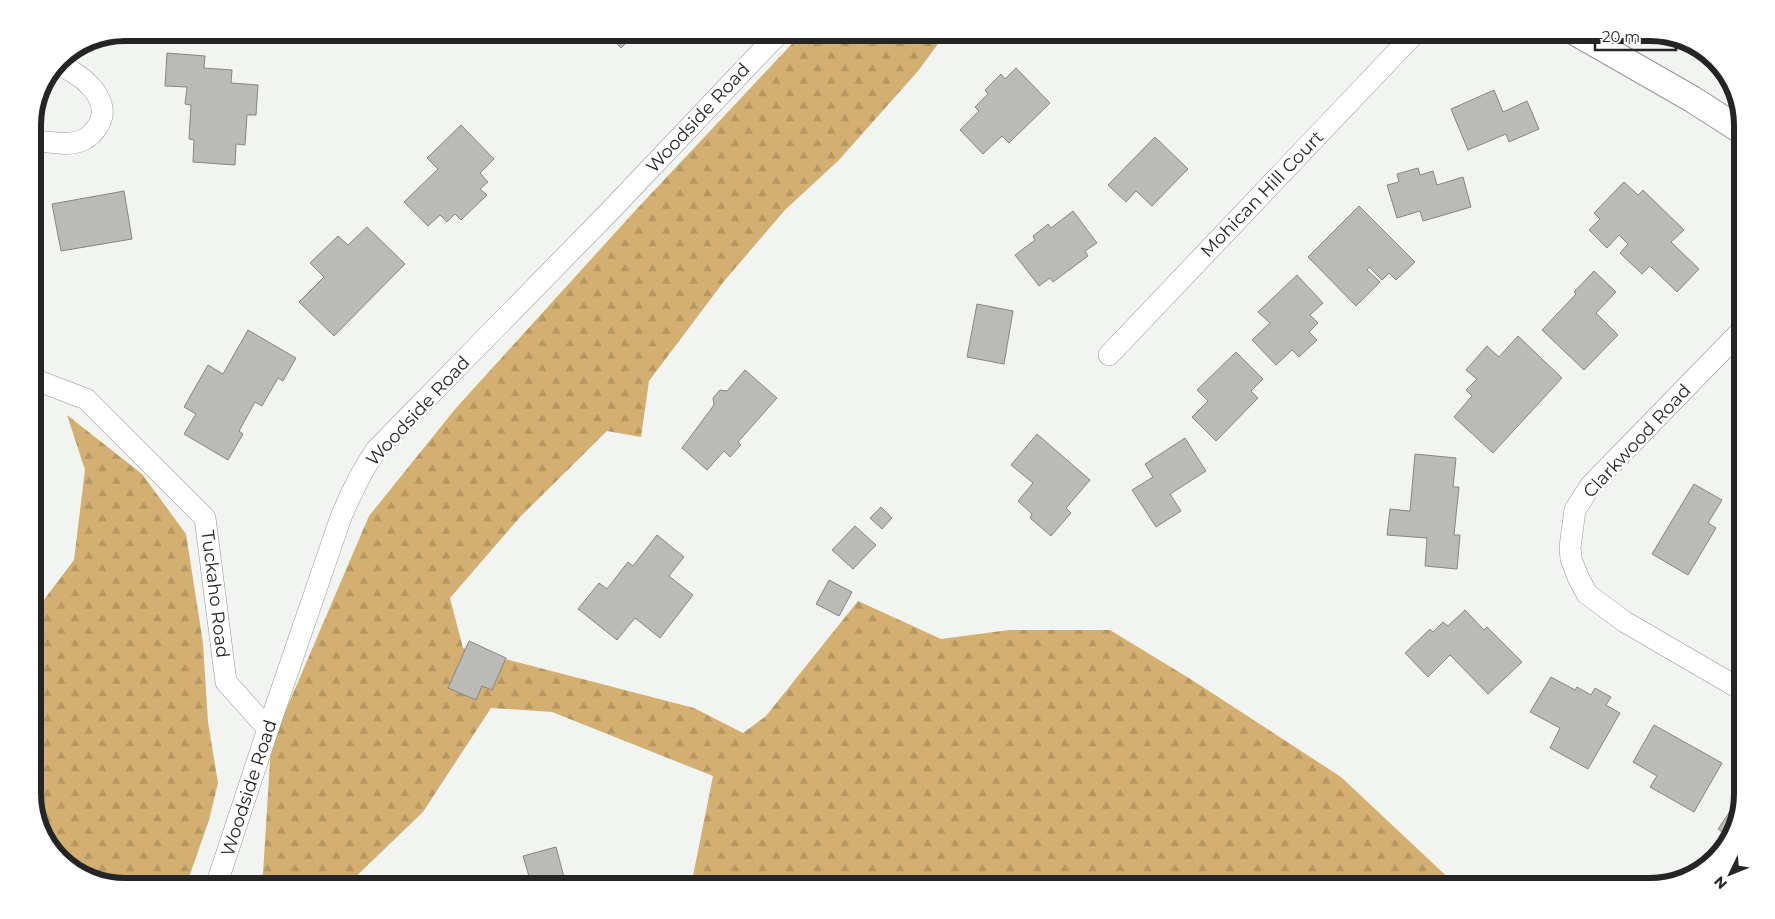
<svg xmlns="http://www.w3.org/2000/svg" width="1775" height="919" viewBox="0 0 1775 919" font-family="Montserrat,sans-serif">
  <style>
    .forest { fill: url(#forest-firs) }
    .building { fill: #babbb7; stroke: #868682 }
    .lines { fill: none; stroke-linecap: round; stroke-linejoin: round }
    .minor-casing { stroke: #939693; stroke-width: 22 }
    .tertiary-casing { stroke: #939693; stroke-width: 28 }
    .minor { stroke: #fff; stroke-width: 21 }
    .tertiary { stroke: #fff; stroke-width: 26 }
    .labels { text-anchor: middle; stroke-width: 5; stroke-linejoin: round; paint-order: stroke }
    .street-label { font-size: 18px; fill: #242524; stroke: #fff }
    .rim { fill: none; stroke: #242524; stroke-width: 6 }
  </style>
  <defs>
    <pattern id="forest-firs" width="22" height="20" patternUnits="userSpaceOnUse" patternTransform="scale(1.25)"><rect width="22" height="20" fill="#d3b071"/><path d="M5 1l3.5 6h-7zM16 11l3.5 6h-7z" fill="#b59762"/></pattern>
  </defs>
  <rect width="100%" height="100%" fill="#f1f4f0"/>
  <path class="forest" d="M803,32L946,33L918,71L839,160L785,210L725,280L649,381L641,437L607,431L521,516L450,598L463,648L694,708L743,733L766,716L858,601L941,639L1009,630H1110L1192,680L1341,777L1457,886H691L713,776L552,712L491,708L423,812L346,886H254L263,874L271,745L369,516L456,408L634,212Z
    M67,415L142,474L186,534L203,643L208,722L218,783L209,820L186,886H125L84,877L48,846L33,800V608L37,609L74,560L85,470Z"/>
  <path class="building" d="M606,32H637L621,48Z
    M1123,32H1135L1125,37Z
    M167,53L205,56L204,68L232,70L231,83L258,85L256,115H247L245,145L236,144L235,165L193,162L194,140L189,139L191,105L185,104L187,87L165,86Z
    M1016,68L1050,103L1009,143L1002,136L983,154L960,130L979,111L975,107L988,94L985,90L1001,74L1005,79Z
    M1494,90L1503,112L1527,101L1539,129L1509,142L1506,134L1468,150L1451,109Z
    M461,125L494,159L480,173L488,182L480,189L487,195L461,220L455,214L447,222L440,215L428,226L404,202L438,169L427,158Z
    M1155,137L1188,169L1152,206L1136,191L1126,202L1108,185Z
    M1418,168L1420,175L1433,171L1437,185L1463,177L1471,207L1423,221L1420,211L1397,218L1387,185L1399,182L1397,174Z
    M1624,182L1638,195L1643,190L1684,230L1671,242L1699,269L1677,292L1650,266L1642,274L1620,253L1628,244L1619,235L1607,248L1589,230L1600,219L1594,213Z
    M124,191L132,239L61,251L52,204Z
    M1359,206L1415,262L1396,280L1389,273L1382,280L1369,267L1367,270L1380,282L1356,306L1308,257Z
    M1073,211L1097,243L1085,251L1088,256L1053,282L1050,278L1039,286L1015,255L1035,240L1033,236L1046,226L1048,224L1051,228Z
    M367,227L405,264L334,336L299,302L324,277L310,263L338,236L348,245Z
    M1594,271L1616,292L1596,313L1618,335L1584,370L1542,330L1576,294L1574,292Z
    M1297,275L1323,303L1310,315L1318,323L1309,332L1317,340L1299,357L1292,350L1276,365L1252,340L1270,323L1258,312Z
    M977,304L1013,311L1004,364L967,357Z
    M248,330L296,358L283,381L278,378L262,406L255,402L239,431L243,434L228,460L184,434L196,414L184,407L208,365L223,374Z
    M1518,336L1562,378L1493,453L1454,417L1472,396L1466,390L1477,379L1466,370L1487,346L1499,357Z
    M1236,352L1263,379L1251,391L1258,398L1216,441L1192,417L1208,401L1197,390Z
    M745,370L777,398L738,442L741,445L730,457L724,451L707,470L682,448L714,405L713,398L720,390L727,391Z
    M1037,434L1090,480L1066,508L1071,513L1051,536L1030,518L1032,514L1018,501L1033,483L1011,465Z
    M1185,438L1206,471L1170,494L1181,511L1156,527L1132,490L1153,477L1145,464Z
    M1415,454L1456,458L1453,487H1459L1454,535H1460L1457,569L1425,566L1427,538L1387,535L1390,509L1410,511Z
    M1694,484L1722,500L1708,523L1716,528L1688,575L1652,554Z
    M881,507L892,518L882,529L870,518Z
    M855,526L876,545L853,569L832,550Z
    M657,535L684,557L669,576L693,595L660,638L635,618L617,640L578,609L599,583L607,589L628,562L633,566Z
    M829,580L852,592L839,616L816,604Z
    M1742,582V603L1733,598Z
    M1465,610L1484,630L1487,627L1522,662L1488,694L1450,655L1428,677L1405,653L1430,629L1433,632L1443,622L1448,626Z
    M469,641L506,658L492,690L482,686L476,700L448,688Z
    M1551,677L1575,690L1577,687L1591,695L1595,688L1611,697L1606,705L1620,713L1588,769L1550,748L1560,728L1530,712Z
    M1654,725L1722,763L1694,812L1650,787L1657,776L1633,762Z
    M1742,794L1733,835L1731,838L1718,829Z
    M556,847L565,881L582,877L584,886H532L523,856Z"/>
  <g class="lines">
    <g class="minor-casing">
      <path id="minor" d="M33,141C48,141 69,147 83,140C90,137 95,131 99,124C113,99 79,71 57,65
        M1742,330L1591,485L1575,510L1570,547L1571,559L1578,577L1587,594L1625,622L1742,690
        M1109,355L1416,32
        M33,379L86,399L205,518L226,682L268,729
        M216,886L268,729L341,517C351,493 361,472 376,450L609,212L780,32"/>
    </g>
    <g class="tertiary-casing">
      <path id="tertiary" d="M1575,32L1692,99L1742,131"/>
    </g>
    <use href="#minor" class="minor"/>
    <use href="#tertiary" class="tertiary"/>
  </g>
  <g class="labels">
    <g class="street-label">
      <text transform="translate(698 118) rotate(-47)" y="6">Woodside Road</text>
      <text transform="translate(1262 194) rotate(-46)" y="6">Mohican Hill Court</text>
      <text transform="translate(418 411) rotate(-47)" y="6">Woodside Road</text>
      <text transform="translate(1637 441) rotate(-47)" y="6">Clarkwood Road</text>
      <text transform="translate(215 594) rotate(83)" y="6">Tuckaho Road</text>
      <text transform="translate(249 788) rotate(-72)" y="6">Woodside Road</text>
    </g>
  </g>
  <path d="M0 0H1775V919H0ZM125 41H1650A84 84 0 0 1 1734 125V794A84 84 0 0 1 1650 878H125A84 84 0 0 1 41 794V125A84 84 0 0 1 125 41Z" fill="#fff" fill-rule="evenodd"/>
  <path class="rim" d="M125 41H1650A84 84 0 0 1 1734 125V794A84 84 0 0 1 1650 878H125A84 84 0 0 1 41 794V125A84 84 0 0 1 125 41Z"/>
  <g transform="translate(1730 874) rotate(227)" stroke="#ffffff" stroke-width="4" paint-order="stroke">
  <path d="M0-4L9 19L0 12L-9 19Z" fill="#242524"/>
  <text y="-8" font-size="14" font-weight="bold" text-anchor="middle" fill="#242524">N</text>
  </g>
  <path d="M1595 42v8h81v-8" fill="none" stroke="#242524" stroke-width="2.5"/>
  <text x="1602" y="42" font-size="15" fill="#242524" stroke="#ffffff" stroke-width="4" paint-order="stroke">20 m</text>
</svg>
